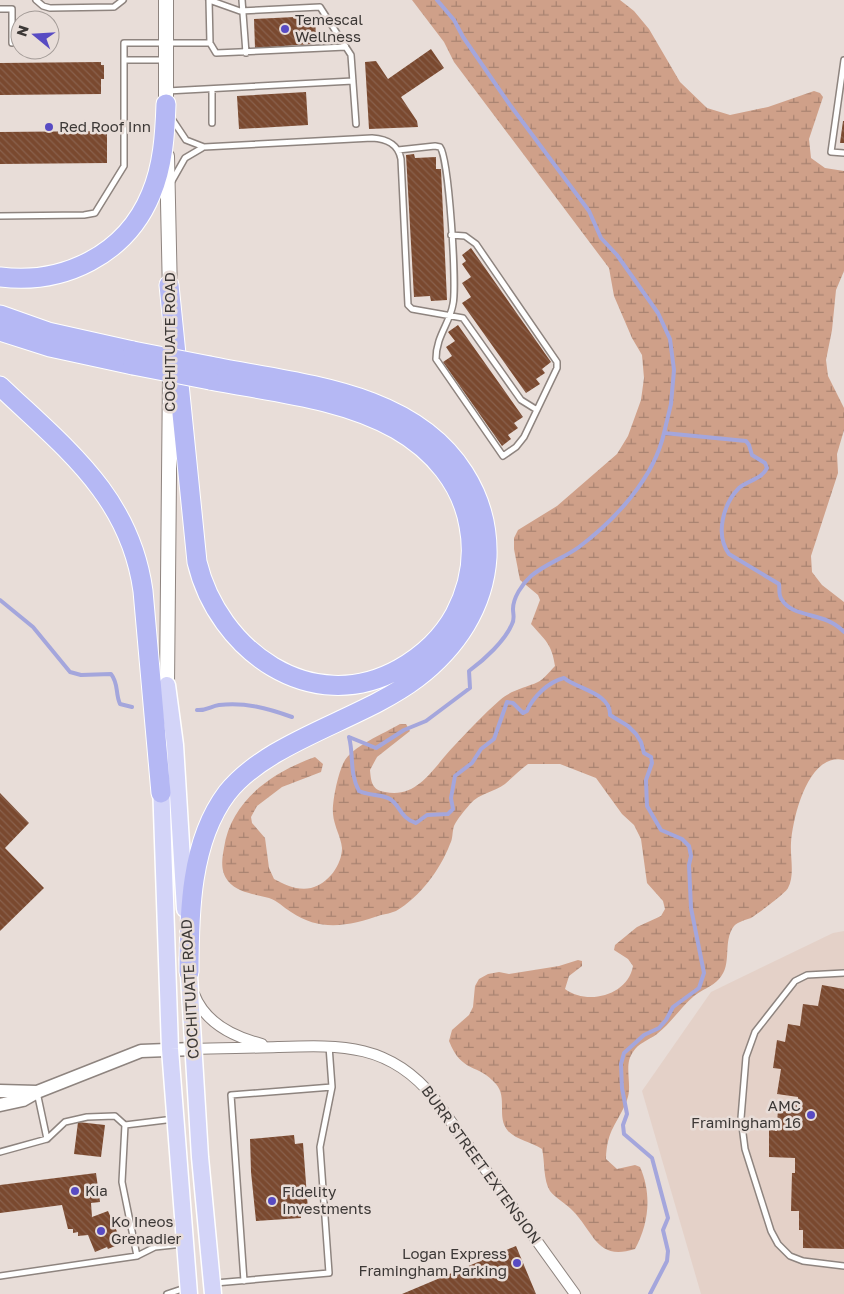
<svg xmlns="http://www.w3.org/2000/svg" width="844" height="1294" viewBox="0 0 844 1294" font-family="'Golos Text',sans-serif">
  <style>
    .built { fill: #e4d1c8 }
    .wetland { fill: url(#wetland-marsh) }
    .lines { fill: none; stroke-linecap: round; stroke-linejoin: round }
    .stream { stroke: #a4a6dc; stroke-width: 4 }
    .building { fill: url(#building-back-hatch) }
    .service-casing { stroke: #8e847f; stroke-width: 8 }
    .minor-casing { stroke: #8e847f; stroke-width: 12 }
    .tertiary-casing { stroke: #8e847f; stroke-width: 15 }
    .secondary-casing { stroke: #8e847f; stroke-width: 16 }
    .primary-casing { stroke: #fff; stroke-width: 19 }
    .motorway-casing { stroke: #fff; stroke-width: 21 }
    .service { stroke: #fff; stroke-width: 5 }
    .minor { stroke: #fff; stroke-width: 10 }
    .tertiary { stroke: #fff; stroke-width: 12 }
    .secondary { stroke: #fff; stroke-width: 14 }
    .primary { stroke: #d3d4f8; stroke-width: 16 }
    .motorway { stroke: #b5b8f4; stroke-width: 19 }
    .motorway-bridge-casing { stroke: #fff; stroke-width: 21; stroke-linecap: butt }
    .motorway-bridge { stroke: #b5b8f4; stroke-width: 19 }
    .poi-dot { fill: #584bc3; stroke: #e8ddd8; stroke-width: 2 }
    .labels { text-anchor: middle; stroke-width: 5; stroke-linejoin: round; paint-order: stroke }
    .poi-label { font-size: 15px; fill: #3c3836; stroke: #e8ddd8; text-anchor: start }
    .street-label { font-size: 15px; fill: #3c3836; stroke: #e8ddd8 }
  </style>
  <defs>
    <pattern id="wetland-marsh" width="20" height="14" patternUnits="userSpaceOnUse" patternTransform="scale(1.25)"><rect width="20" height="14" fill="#cfa089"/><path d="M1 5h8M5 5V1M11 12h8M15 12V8" fill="none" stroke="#a98371"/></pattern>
    <pattern id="building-back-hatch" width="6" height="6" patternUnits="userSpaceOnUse" patternTransform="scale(1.25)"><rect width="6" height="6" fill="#7a492f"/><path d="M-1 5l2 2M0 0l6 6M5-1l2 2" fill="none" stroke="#89614d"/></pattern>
  </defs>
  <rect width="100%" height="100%" fill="#e8ddd8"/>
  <path class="built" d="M844,931V1294H701L642,1091L711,992L833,933Z"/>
  <path class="wetland" d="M412,0H620L634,11L649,29L680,82L707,108L730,115L768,107L814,91L820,93L823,97L809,139L811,158L825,168L844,171V271L836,290L832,330L826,360L828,376L844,408V430L837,454L838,473L811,556L812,572L822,585L844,602V760C808,752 793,817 791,843C790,857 795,875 788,888C786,893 756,915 751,918C745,920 738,922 734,926C722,942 733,964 719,979C712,987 701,990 694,996C680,1008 671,1023 657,1034C649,1040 638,1043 633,1052C623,1065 633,1085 627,1100C617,1125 607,1129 606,1159L617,1169L635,1165L640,1167C652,1194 649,1224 635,1249C597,1261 595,1234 573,1211C567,1204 555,1198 550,1191C543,1180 545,1161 542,1149C531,1142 517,1140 508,1131C496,1117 508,1098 496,1084C478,1063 462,1074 449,1041L452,1030L469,1015L473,1007L475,986L479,979L488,974L499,972L509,974L559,966L578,960L582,961V966L569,976L565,989C588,1006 628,995 633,966L628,959L614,950L615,945L637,927L661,916L665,909L663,901L647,883L641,839L634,825L622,814L596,778L560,764H528C520,770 513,777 505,784C494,792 480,793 470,804C465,810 457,819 454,826C452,832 453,839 450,844C440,870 420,897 396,911C391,913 386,914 381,915C350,926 320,932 291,912C283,907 278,901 269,898C255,894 238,893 228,881C220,871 222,859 224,848C231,800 273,772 315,757L323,764L321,772L282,787L257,806L251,817L252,823L265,838L269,868L274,879C285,885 298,891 311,888C328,884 342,865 342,848C341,837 334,826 333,814C332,802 338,773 344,762C351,747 385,733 400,724H406L410,731L377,757L370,770C371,782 372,790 385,792C419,799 434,766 454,746C469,730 484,714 500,700C511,690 525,688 538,682C544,679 550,671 555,666C552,644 545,640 531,624L540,600L538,595L520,580L514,549V538L518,530L557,506L617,454L628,436L641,400L644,378L642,355L632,338L614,296L609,268L454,62L444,42Z"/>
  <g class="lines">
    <path class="stream" d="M437,0L454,20L463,37L510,105L589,211L601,238L617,255L658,313L670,339L674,370L671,404L664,433
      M0,600L33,627L70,672L81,675L111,674C119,684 115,693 120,704L132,707
      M197,710C206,711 211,706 219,705C245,702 267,708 292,717
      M349,737C354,756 349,772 359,791C369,796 382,794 390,799C400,805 400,818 416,823L427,815L448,814L453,809L451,798L455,776L472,763L481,749L494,739L507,702L513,703L523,713L527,711C533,697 548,682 564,678C577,689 611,693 610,715L628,726L636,734L641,742L644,753L651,757L652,763L646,780L647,806L661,830L682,839L689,846L691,856L689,865L691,908L704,973L699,988L673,1007L666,1020L659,1028L644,1035L624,1053L621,1064L622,1088L627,1114L623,1125L624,1134L652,1158L668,1218L663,1230L668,1251L667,1261L650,1294
      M349,737L376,748L404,730L426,721L470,688L469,671C484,660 505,641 512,624C515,619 513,614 513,609C513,598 522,584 531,576C545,564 564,558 579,547C615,520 654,478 664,433L746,441L749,445L752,455L765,463L767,468C761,480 748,480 739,488C723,504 715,535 729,554L779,584C780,590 778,595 782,600C794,619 825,611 844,632"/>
  </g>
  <path class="building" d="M315,16L316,39H311L312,44L255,48L254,19Z
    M431,49L444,68L401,97L417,121L418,127L369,129L365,62L376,61L388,79Z
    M101,62V65H104V79H101V94L0,95V63Z
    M306,92L308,125L239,129L237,96Z
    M843,121H844V143H840Z
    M107,131V163L0,164V132Z
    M414,154L415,158L436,157V169H441L447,300L431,301L430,296L414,297L406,155Z
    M471,248L551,362L542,369L545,373L536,379L540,384L526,393L462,303L471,297L462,283L471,277L462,264L466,261L462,255Z
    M458,325L523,417L514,423L518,428L508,435L511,439L502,446L443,362L452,356L446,347L455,341L448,332Z
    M0,793L29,823L5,848L44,888L0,931Z
    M822,985L844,989V1249L803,1248V1230H799V1211H791L792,1173H795V1158L769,1157V1127H775V1131H777L778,1103L798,1104V1097L777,1094L781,1069L773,1068L777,1040L785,1042L788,1024L800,1026L803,1004L818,1006Z
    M78,1122L105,1125L101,1157L74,1154Z
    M294,1135L295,1144L303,1143L308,1210H300L301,1218L256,1221L251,1172L250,1139Z
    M96,1173L100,1202L91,1203L92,1217L108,1211L122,1243L108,1249L107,1247L95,1252L88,1235L78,1236V1232L73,1233V1229H68L62,1205L0,1213V1185Z
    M516,1246L536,1294H402Z"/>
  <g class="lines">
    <g class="service-casing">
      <path id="service" d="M36,0L43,6L50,8L114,7L123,0
        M209,0L240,11L320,7L351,55L356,124
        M209,0L210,43L216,53L346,47
        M242,0L246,53
        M0,9H12V43
        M124,60H166
        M844,60L831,152L844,153
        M212,89V123
        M167,91L353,81
        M172,119L186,140L204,147L372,138C387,139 398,144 401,159L408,305L412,309L463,318L521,400L537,410
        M398,150L435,146L440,147C449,158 457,287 453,304C450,323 436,336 436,359L503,456L516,447L524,437L557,368V362L476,244L465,236L451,235
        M172,181L185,158L202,148
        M0,216L84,215L95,213L124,166V43H210
        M844,973L807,975L795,981L755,1032L746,1057L741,1118L745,1149L771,1231L778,1244L790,1256L803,1261L844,1266
        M125,1125L122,1182L137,1256
        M47,1139L65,1122L87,1117L115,1116L125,1125L174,1119
        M0,1152L47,1139L37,1092
        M0,1276L137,1256L155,1247L183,1244
        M244,1281L231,1095L332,1087
        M215,1283L329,1273L320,1147L332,1087L329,1046
        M167,1294L185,1288"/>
    </g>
    <g class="minor-casing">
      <path id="minor" d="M194,994C205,1023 234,1037 262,1044
        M193,1049C221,1048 249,1048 278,1047C341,1045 390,1043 434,1098L575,1294"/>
    </g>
    <g class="tertiary-casing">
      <path id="tertiary" d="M0,1091L37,1092L141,1051L193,1049
        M0,1105L23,1100L37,1092"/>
    </g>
    <g class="secondary-casing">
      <path id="secondary" d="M166,0V112
        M167,156L170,294
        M167,685L170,373"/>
    </g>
    <g class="primary-casing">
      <path id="primary" d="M167,685L175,745L185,909
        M161,782L170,1049L189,1294
        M188,959L200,1157L213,1294"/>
    </g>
    <g class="motorway-casing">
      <path id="motorway" d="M0,277C63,285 126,255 151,194C163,166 165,134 166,104
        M169,285L197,562C218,650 311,718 399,669C422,656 442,638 455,614C469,587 475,557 469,526C462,484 433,450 396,429C341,398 272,392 210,380
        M0,315L48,332L133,351
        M0,331L50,347L133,365
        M0,386C65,448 130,496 143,591L161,793
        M189,972C189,914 190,842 227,793C269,740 362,720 417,678C456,648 484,607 487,557C488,528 480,498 464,473C412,390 298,384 210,366"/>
    </g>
    <use href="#service" class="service"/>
    <use href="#minor" class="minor"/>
    <use href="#tertiary" class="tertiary"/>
    <use href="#secondary" class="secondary"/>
    <use href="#primary" class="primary"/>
    <use href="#motorway" class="motorway"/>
    <g class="motorway-bridge-casing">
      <path id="motorway-bridge" d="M133,351L210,366
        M133,365L210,380"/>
    </g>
    <use href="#motorway-bridge" class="motorway-bridge"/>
  </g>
  <g class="poi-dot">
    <circle cx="285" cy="29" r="5"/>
    <circle cx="49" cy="127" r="5"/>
    <circle cx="811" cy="1115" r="5"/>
    <circle cx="75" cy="1191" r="5"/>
    <circle cx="272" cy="1201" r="5"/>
    <circle cx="101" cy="1231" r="5"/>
    <circle cx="517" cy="1263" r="5"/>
  </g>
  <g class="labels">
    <g class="poi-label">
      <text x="295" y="25">Temescal<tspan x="295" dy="17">Wellness</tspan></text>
      <text x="59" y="132">Red Roof Inn</text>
      <text x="801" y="1111" text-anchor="end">AMC<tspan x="801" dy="17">Framingham 16</tspan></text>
      <text x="85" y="1196">Kia</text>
      <text x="282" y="1197">Fidelity<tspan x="282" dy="17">Investments</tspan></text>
      <text x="111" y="1227">Ko Ineos<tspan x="111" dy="17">Grenadier</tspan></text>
      <text x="507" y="1259" text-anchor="end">Logan Express<tspan x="507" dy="17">Framingham Parking</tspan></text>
    </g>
    <g class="street-label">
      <text transform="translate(170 342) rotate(-90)" y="5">COCHITUATE ROAD</text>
      <text transform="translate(190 989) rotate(-93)" y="5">COCHITUATE ROAD</text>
      <text transform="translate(481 1165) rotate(54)" y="5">BURR STREET EXTENSION</text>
    </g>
  </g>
  <g transform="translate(35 35) rotate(288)"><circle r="24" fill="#e8ddd8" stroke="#a39b97"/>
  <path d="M0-4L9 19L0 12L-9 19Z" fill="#584bc3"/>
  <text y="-8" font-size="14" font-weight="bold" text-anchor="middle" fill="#3c3836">N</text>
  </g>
</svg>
